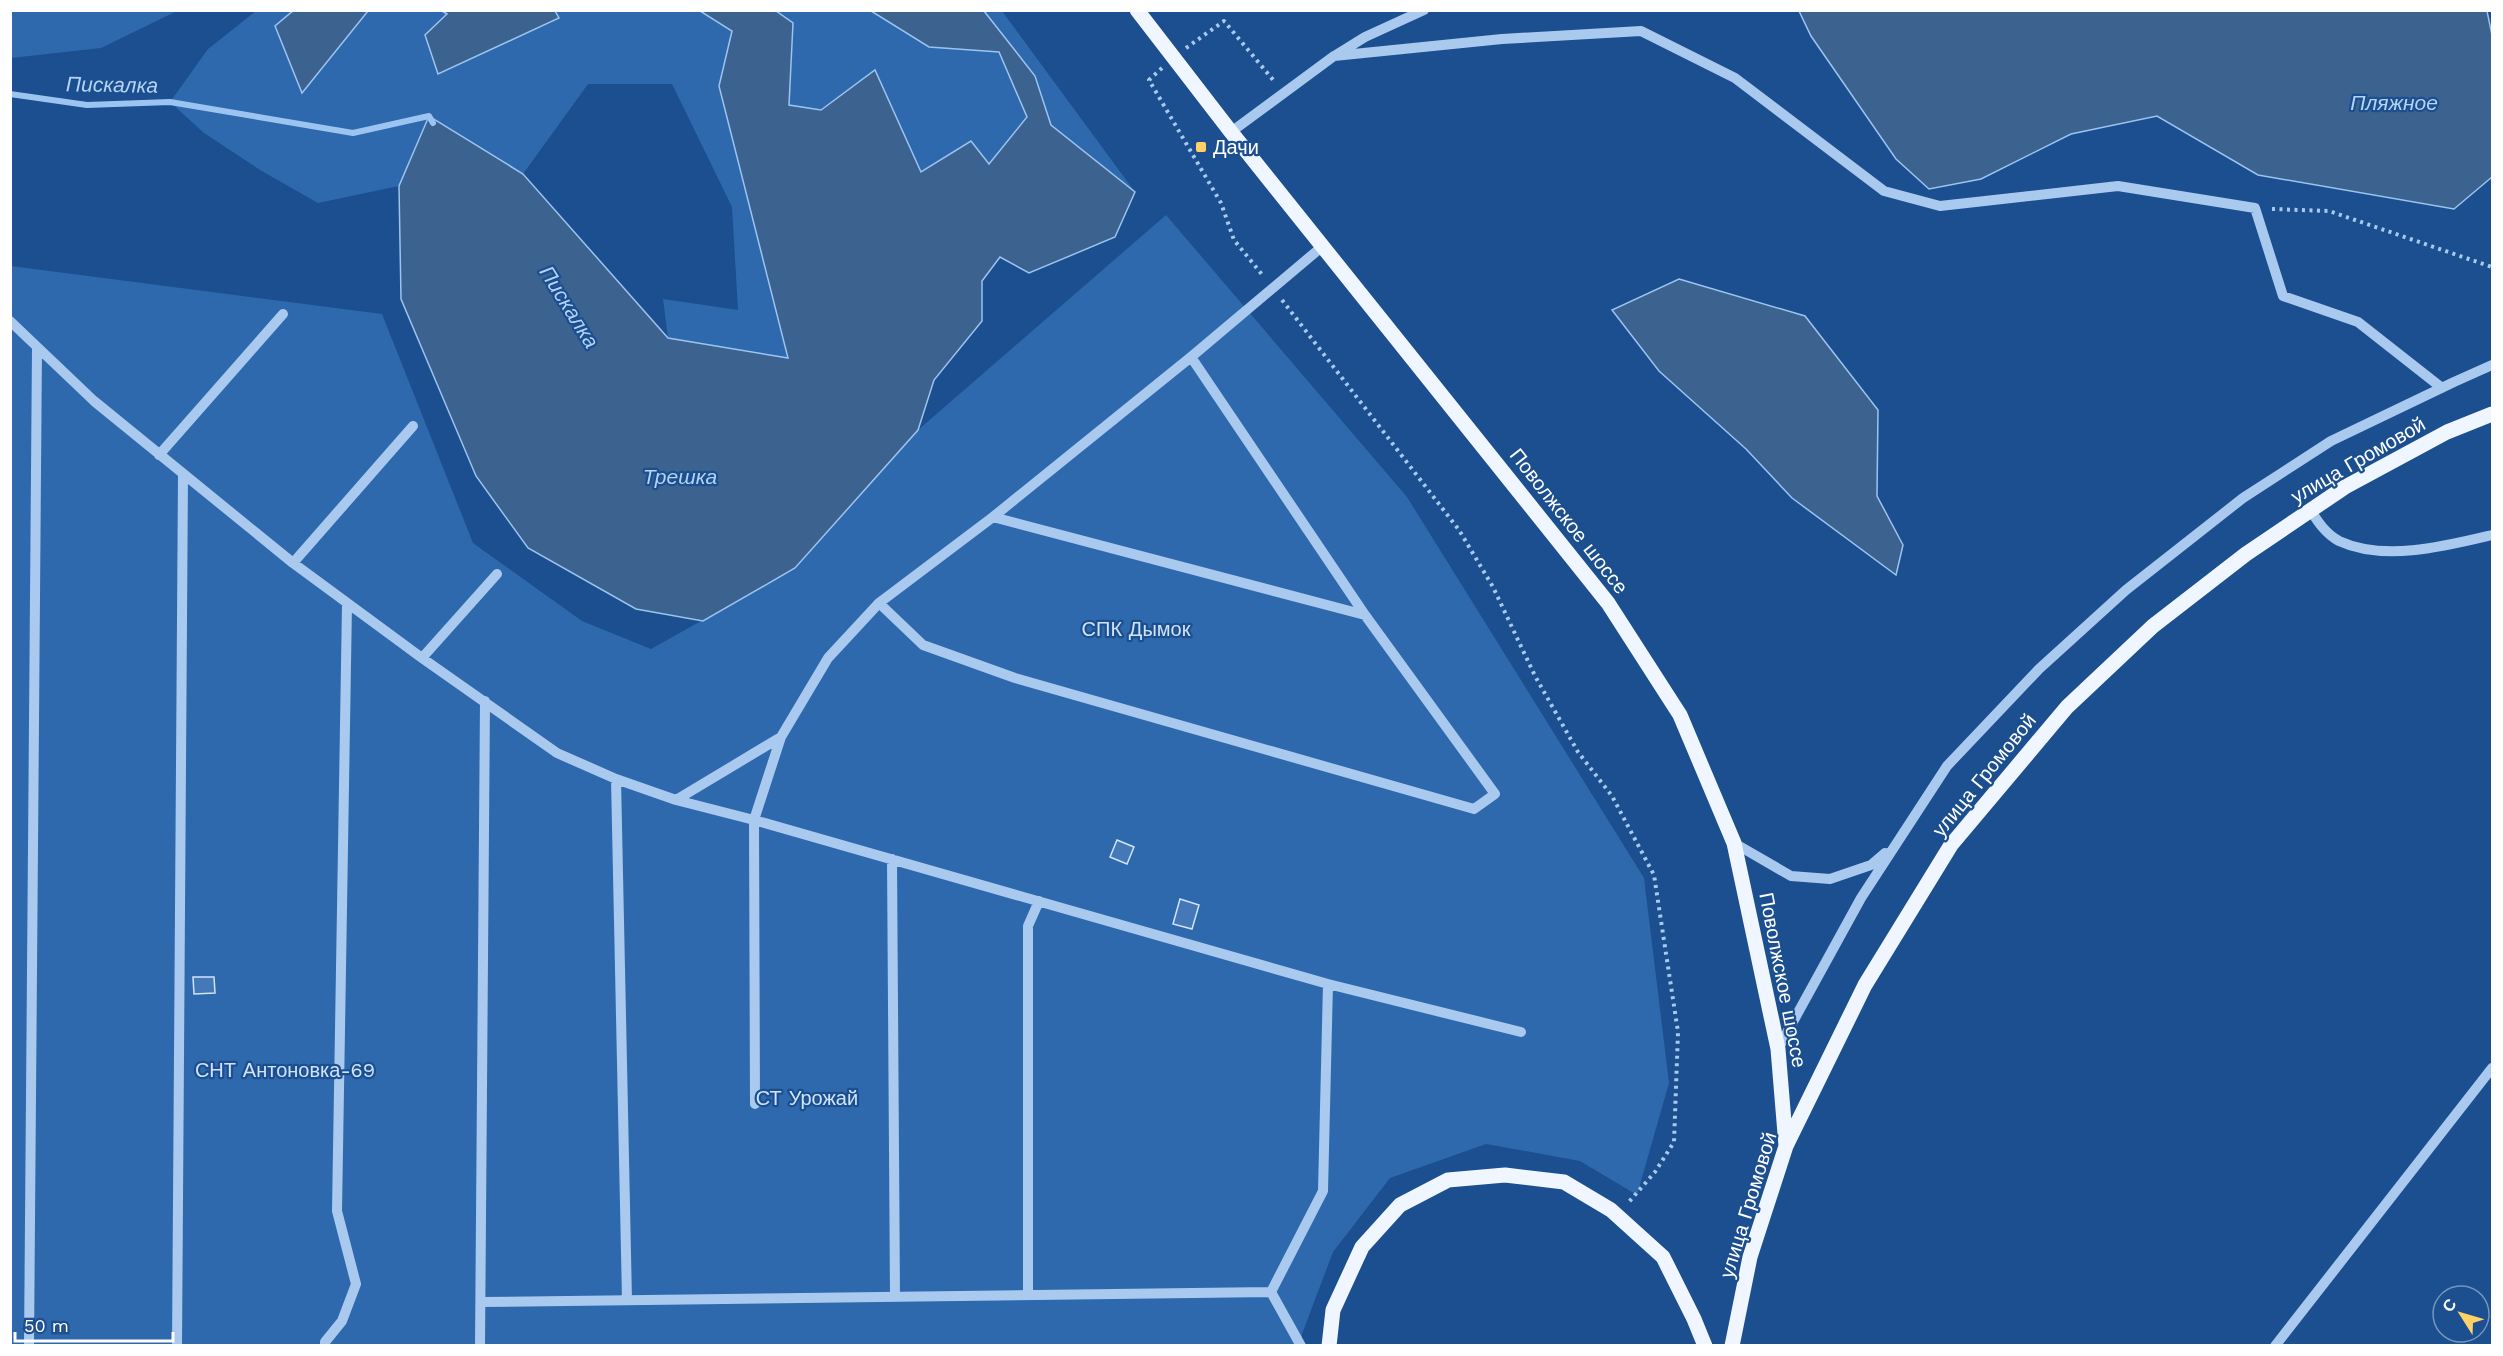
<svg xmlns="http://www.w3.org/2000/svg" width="2503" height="1356" viewBox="0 0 2503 1356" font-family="'Work Sans',sans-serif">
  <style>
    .green { fill: #2e69ad }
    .water { fill: #3c6290; stroke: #9cc4f0; stroke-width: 1.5 }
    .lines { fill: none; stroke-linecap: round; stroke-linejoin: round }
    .stream { stroke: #9cc4f0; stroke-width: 6 }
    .building { fill: #4478b7; stroke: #cfe3fa; stroke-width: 1.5 }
    .path { stroke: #a9c9ee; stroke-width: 4; stroke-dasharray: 3 4.5; stroke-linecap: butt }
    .minor { stroke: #a9c9ee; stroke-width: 10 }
    .major { stroke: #f0f6ff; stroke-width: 15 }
    .poi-dot { fill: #ffd166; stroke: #1b4f8f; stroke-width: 2 }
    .labels { text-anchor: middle; stroke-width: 4.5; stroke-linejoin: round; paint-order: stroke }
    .poi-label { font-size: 20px; fill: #fff; stroke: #1b4f8f; text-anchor: start }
    .street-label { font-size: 20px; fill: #fff; stroke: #1b4f8f }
    .park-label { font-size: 20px; fill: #cfe3fa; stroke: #1b4f8f }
    .water-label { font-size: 21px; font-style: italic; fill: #b5d3f5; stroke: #1b4f8f }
  </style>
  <rect width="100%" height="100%" fill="#1b4f8f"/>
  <path class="green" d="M442,10L447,14L559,17L555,11H700L732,31L719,86L788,358L668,338L663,299L738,310L732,207L672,84H588L523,174L429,116L399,186L318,203L260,170L204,133L170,102L208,49L256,11H294L275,26L303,92L368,11Z
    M10,11L11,10L177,11L101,48L11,58Z
    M776,11H871L929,47L999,52L1027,118L989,164L971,141L921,172L875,70L820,110L789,105L793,23Z
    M984,11H1002L1135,192L1051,125L1035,76Z
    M1166,215L1407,497L1644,878L1669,1083L1637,1195L1580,1161L1486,1144L1390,1178L1333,1252L1302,1334V1345L11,1346V266L382,314L473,543L582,621L651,649L795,568L918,430Z"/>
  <path class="water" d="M294,10L368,11L302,93L275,26Z
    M442,11H555L559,18L438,74L425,35L447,14Z
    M984,11L1035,76L1051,125L1135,192L1115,237L1029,273L1000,257L982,281V321L934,380L918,430L795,568L703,621L636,609L528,548L476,476L401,299L399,186L429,116L523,174L668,338L788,358L719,86L732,31L700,11H776L793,23L789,105L821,110L875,70L921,172L971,141L989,164L1027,117L999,52L929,47L871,11Z
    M1799,11H2487L2492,35V177L2454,209L2258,175L2157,116L2071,134L1981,179L1929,189L1896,159L1811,36Z
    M1679,279L1805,316L1878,410L1877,496L1903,545L1896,575L1792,498L1746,449L1659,371L1612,310Z"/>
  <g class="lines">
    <path class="stream" d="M10,94L87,105L170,102L353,133L429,116L433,123"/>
  </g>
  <path class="building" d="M1117,840L1134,847L1127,864L1110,857Z
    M1180,899L1199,905L1192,929L1173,924Z
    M193,977H214L215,993L194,994Z"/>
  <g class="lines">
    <path class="path" d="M1186,48L1224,21L1274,81
      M1162,68L1149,80L1221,203L1234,240L1264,277
      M2272,209L2329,211L2492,267
      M1282,300L1459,530L1493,587L1535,676L1578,752L1612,796L1654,875L1678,1032L1674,1142L1655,1172L1628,1203"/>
    <path class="minor" d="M1336,55L1365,37L1424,10
      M1231,132L1334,56L1502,39L1641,31L1735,78L1884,191L1940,206L2118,186L2255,208L2283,296L2358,322L2442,388
      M10,321L94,401L293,563L422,658L557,753L616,779L676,800L754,820L1328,984L1323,1191L1271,1292L1301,1346
      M159,455L283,314
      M2311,511C2318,522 2326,534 2339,541C2384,562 2446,546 2492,535
      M993,517L1365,615
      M293,563L413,426
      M879,603L923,645L1015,678L1474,809L1495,794L1365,615L1191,357
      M422,658L497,574
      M616,779L627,1300
      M676,800L781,737
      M1734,843L1791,876L1830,879L1871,865L1885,853
      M892,859L895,1297
      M1328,984L1521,1032
      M1778,1049L1861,898L1947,766L2039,669L2126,590L2243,498L2331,441L2454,382L2492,365
      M755,1104L754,820L781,737L828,658L879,603L993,517L1191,357L1324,245
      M1028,1295V926L1039,901
      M481,1302L1271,1292
      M29,1346L37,347
      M177,1346L183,474
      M325,1346V1342L342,1321L356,1284L337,1211L347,604
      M480,1346L485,701
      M2275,1346L2492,1068"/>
    <path class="major" d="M1137,10L1231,132L1608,603L1680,715L1734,843L1778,1049L1786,1146
      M1329,1346L1333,1310L1362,1247L1400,1205L1448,1180L1505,1175L1564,1182L1611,1210L1663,1257L1694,1319L1705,1346
      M1732,1346L1750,1257L1786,1146L1865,985L1951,845L2067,707L2153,626L2246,554L2345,487L2447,432L2492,414"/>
  </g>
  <rect class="poi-dot" x="1195" y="141" width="12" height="12" rx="3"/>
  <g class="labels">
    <g class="poi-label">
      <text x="1213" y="154">Дачи</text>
    </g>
    <g class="street-label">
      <text transform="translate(2358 460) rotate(-30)" y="7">улица Громовой</text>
      <text transform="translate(1569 521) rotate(52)" y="7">Поволжское шоссе</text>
      <text transform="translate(1984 775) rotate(-51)" y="7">улица Громовой</text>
      <text transform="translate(1783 980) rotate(79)" y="7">Поволжское шоссе</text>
      <text transform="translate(1748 1205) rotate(-73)" y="7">улица Громовой</text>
    </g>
    <g class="park-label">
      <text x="1136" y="636">СПК Дымок</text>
      <text x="285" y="1077">СНТ Антоновка-69</text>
      <text x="807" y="1105">СТ Урожай</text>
    </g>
    <g class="water-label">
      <text transform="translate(112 85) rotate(1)" y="7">Пискалка</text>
      <text x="2394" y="110">Пляжное</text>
      <text transform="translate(569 307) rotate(58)" y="7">Пискалка</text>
      <text x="680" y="484">Трешка</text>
    </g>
  </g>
  <rect width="2503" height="1356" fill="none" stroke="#ffffff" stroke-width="24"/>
  <g transform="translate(2461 1314) rotate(307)"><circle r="28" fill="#1b4f8f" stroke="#7695bc" stroke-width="1.5"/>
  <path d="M0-4.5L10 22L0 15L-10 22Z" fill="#ffd166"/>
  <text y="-9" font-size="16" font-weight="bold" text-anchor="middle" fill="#ffffff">С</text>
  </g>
  <path d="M15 1332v9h158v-9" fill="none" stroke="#ffffff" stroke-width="3"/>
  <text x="24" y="1332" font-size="18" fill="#ffffff" stroke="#1b4f8f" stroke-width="4.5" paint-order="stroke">50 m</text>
</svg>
